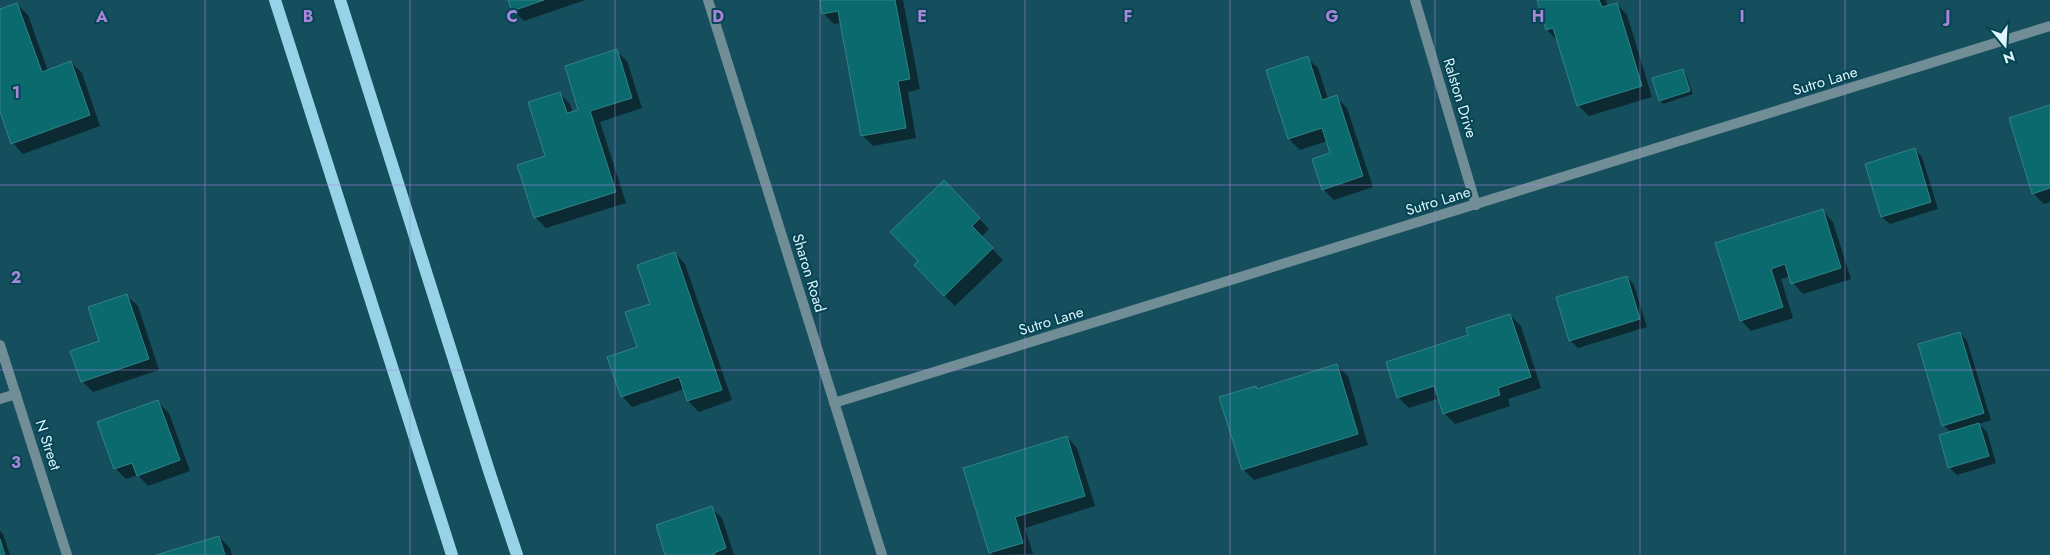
<svg xmlns="http://www.w3.org/2000/svg" width="2050" height="555" viewBox="0 0 2050 555" font-family="Jost,sans-serif">
  <style>
    .shadow { fill: #0007 }
    .building { fill: #0b6a6d; stroke: #318387 }
    .lines { fill: none; stroke-linecap: round; stroke-linejoin: round }
    .street { stroke: #718e97; stroke-width: 10 }
    .primary { stroke: #97d3e6; stroke-width: 12 }
    .grid { fill: none; stroke: #a986da; stroke-width: 1; stroke-opacity: 0.55 }
    .labels { text-anchor: middle; stroke-width: 4; stroke-linejoin: round; paint-order: stroke }
    .street-label { font-size: 15px; fill: #e1f5fc; stroke: #044453 }
    .grid-label { font-size: 16px; text-anchor: middle; font-weight: bold; fill: #a986da; stroke: #044453; stroke-width: 4; stroke-linejoin: round; paint-order: stroke }
  </style>
  <rect width="100%" height="100%" fill="#154f5e"/>
  <path class="shadow" d="M509,0H585L524,21L513,10Z
    M821,0H903L920,89L908,92L916,138L873,146L862,135L841,23L834,24L824,14Z
    M1538,0H1606L1608,7L1617,4L1627,15L1652,97L1589,116L1578,105L1558,41L1547,30Z
    M17,4L28,15L48,71L71,62L82,73L100,126L23,154L13,143L0,108V10Z
    M616,51L627,61L642,108L600,122L626,203L546,228L535,217L559,93L570,104L573,113L580,110Z
    M1307,58L1318,68L1328,99L1336,97L1347,108L1373,187L1334,200L1323,189L1332,154L1327,141L1300,150L1289,139L1268,71Z
    M1683,70L1686,74L1693,94L1663,104L1660,100Z
    M2050,107V202L2044,204L2033,193Z
    M1914,149L1922,157L1938,209L1890,224L1882,217L1866,164Z
    M955,193L989,229L981,237L1003,260L955,306L944,295Z
    M1823,211L1833,222L1851,279L1803,294L1793,283L1791,276L1781,279L1793,318L1751,331L1741,320L1717,244Z
    M675,253L685,264L732,400L699,412L688,401L684,389L632,407L622,396L652,305Z
    M1627,277L1634,285L1647,327L1578,348L1570,340Z
    M127,296L138,306L159,370L93,392L82,381Z
    M1510,315L1521,326L1541,388L1508,399L1510,406L1455,424L1444,413L1440,398L1409,408L1398,397L1470,336Z
    M1960,333L1967,341L1991,420L1979,424L1987,432L1996,463L1957,475L1949,467L1951,432L1943,425Z
    M1337,366L1348,376L1368,445L1254,480L1243,469L1255,387L1258,390Z
    M158,402L169,413L190,471L148,486L138,475L126,479L115,468Z
    M1067,437L1077,448L1095,506L1025,528L1033,554L993,555L990,552Z
    M711,508L722,518L734,555H667Z
    M0,531L3,534L10,555H0Z
    M219,537L230,548L232,555H161Z"/>
  <path class="building" d="M508,0H544L512,11Z
    M820,0H895L910,79L898,81L906,128L861,136L838,11L822,14Z
    M1537,0H1599L1602,7L1617,3L1642,86L1577,106L1553,28L1546,30Z
    M17,3L42,72L71,61L90,115L11,144L0,111V9Z
    M617,49L632,98L590,111L616,192L534,218L517,165L545,156L528,102L560,92L567,113L578,110L565,66Z
    M1308,56L1322,100L1337,95L1363,176L1322,190L1312,159L1330,153L1322,128L1288,139L1266,70Z
    M1683,69L1690,91L1659,101L1652,78Z
    M2050,105V188L2032,194L2009,118Z
    M1915,148L1931,202L1881,217L1865,164Z
    M944,180L980,218L972,226L993,248L944,296L914,265L918,261L890,232Z
    M1823,209L1841,268L1791,284L1785,264L1771,269L1783,307L1740,321L1715,243Z
    M675,252L722,390L687,401L679,377L621,397L607,357L637,347L625,312L650,304L637,265Z
    M1627,276L1640,319L1569,341L1556,297Z
    M127,294L149,359L81,382L70,351L99,341L88,307Z
    M1510,314L1531,377L1498,388L1500,395L1443,414L1434,386L1397,398L1386,362L1468,335L1466,328Z
    M1960,332L1984,413L1942,426L1918,344Z
    M1337,364L1358,434L1242,470L1219,397L1256,386L1257,389Z
    M158,400L180,460L137,476L132,463L114,469L97,422Z
    M1979,423L1989,456L1948,468L1939,435Z
    M1067,436L1085,496L1015,517L1023,543L989,553L963,468Z
    M712,506L726,548L714,553L715,555H665L656,525Z
    M219,536L225,555H156Z
    M0,539L5,555H0Z"/>
  <g class="lines">
    <path class="street" d="M708,0L882,555
      M1415,0L1476,205
      M0,345L67,555
      M0,399L16,394
      M834,403L2050,26"/>
    <path class="primary" d="M275,0L452,555
      M340,0L490,474L517,555"/>
  </g>
  <path class="grid" d="M205,0V555M410,0V555M615,0V555M820,0V555M1025,0V555M1230,0V555M1435,0V555M1640,0V555M1845,0V555M0,185H2050M0,370H2050"/>
  <g class="labels">
    <g class="street-label">
      <text transform="translate(1825 81) rotate(-17)" y="5">Sutro Lane</text>
      <text transform="translate(1460 98) rotate(73)" y="5">Ralston Drive</text>
      <text transform="translate(1438 201) rotate(-17)" y="5">Sutro Lane</text>
      <text transform="translate(809 273) rotate(73)" y="5">Sharon Road</text>
      <text transform="translate(1051 321) rotate(-17)" y="5">Sutro Lane</text>
      <text transform="translate(48 445) rotate(72)" y="5">N Street</text>
    </g>
  </g>
  <g class="grid-label">
    <text x="102" y="22">A</text>
    <text x="308" y="22">B</text>
    <text x="512" y="22">C</text>
    <text x="718" y="22">D</text>
    <text x="922" y="22">E</text>
    <text x="1128" y="22">F</text>
    <text x="1332" y="22">G</text>
    <text x="1538" y="22">H</text>
    <text x="1742" y="22">I</text>
    <text x="1948" y="22">J</text>
    <text x="16" y="98">1</text>
    <text x="16" y="283">2</text>
    <text x="16" y="468">3</text>
  </g>
  <g transform="translate(2005 45) rotate(162)" stroke="#044453" stroke-width="4" paint-order="stroke">
  <path d="M0-4L9 19L0 12L-9 19Z" fill="#e1f5fc"/>
  <text y="-8" font-size="14" font-weight="bold" text-anchor="middle" fill="#e1f5fc">N</text>
  </g>
</svg>
